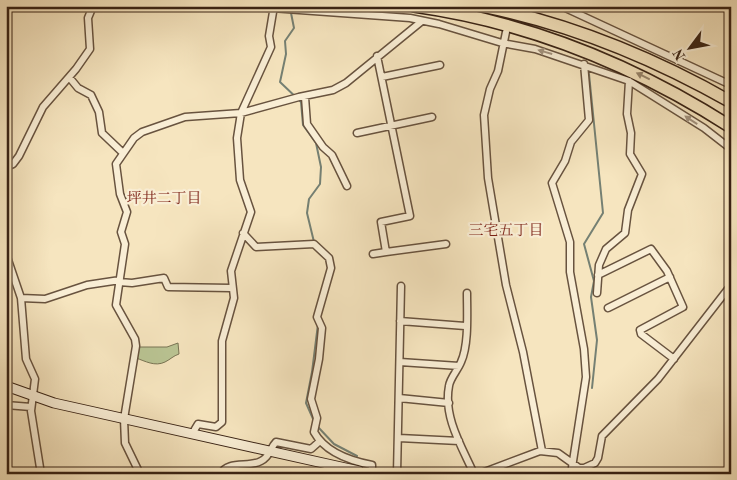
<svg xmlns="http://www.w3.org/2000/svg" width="737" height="480" viewBox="0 0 737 480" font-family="'Old Standard TT','Noto Serif JP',serif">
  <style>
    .green { fill: #bac594; stroke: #797454 }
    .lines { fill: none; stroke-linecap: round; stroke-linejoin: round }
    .stream { stroke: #758073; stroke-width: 2 }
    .street-casing { stroke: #68533f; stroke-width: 9 }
    .secondary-casing { stroke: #382214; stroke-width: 11 }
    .highway-casing { stroke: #382214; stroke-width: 14 }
    .street { stroke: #f9eed5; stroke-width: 6 }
    .secondary { stroke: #f9eed5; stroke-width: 9 }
    .highway { stroke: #f6e5bf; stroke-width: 11 }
    .oneway { fill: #a2927e }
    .oneway2 { fill: #97846a }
    .labels { text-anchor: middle; stroke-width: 4.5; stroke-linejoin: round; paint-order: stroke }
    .neighbourhood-label { font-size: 15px; fill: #7a1f14; stroke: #f9eed5 }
  </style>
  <rect width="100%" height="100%" fill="#f6e5bf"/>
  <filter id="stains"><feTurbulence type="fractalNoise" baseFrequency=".004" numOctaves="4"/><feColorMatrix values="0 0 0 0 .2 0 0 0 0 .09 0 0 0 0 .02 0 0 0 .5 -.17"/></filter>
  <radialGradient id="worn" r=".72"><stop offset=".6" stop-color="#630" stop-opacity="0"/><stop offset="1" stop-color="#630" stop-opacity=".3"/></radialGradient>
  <path class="green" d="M178,343L179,354C173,356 171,359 165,362C155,367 145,361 136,358L137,347H167Z"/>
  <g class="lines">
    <path class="stream" d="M291,13L294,28L285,41L286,54L280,82L301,102L303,125L316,143L321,167L320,184L309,199L307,213L314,242
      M589,74L603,213L584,244L594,281L591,297L597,340L592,388
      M314,421L306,403L312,372L318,324
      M318,427L334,444L357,456"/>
    <g class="street-casing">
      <path id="street" d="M242,6L410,18L439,24L502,43L535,49L629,81L704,128L731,149
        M561,6L731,85
        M506,32L498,71L490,89L484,115L488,178L506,285L523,352L542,451
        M377,56L410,216L381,222L386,252L446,244
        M69,77L78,88L91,95L99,112L102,133L123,153
        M382,77L440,65
        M305,97L307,124L323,147L332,155L347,186
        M357,133L432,117
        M6,167L13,164L19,156L43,107L76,69L90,49L88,18L93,6
        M243,233L256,247L314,244L329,258L331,268L317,317L322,328L319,359L311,399L317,418L314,432C325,452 351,461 372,465V473
        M6,254L21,298L26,359L35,379L31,411L41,474
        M373,254L386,252
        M598,275L651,249L667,271L683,307L640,330L641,334L674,359
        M119,282L132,283L164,278L168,287L231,288
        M467,293C467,313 469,345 461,362C458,370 450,378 449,386C443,417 462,447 474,474
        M597,293L599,265L606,249L625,233L628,210L642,174L630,154L631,133L627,114L629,81
        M21,298L45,299L87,285L120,280
        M608,308L670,277
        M400,321L465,326
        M400,362L459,366
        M399,398L449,403
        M6,405L31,407
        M192,434L198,424L216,427L222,422V341L234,298L231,271L251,212L240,180L237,138L241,113L271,47L269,36L274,6
        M399,438L459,441
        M359,473L400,474
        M140,474L125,443L124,419L136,346L135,339L116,305L125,244L121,232L127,212L120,194L116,164L134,138L142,132L185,117L241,113L299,97L333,90L346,83L422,21
        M221,474C227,460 250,468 261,461C270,457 270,448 276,442L311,449L320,441
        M397,474L401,286
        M479,474L540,451L558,453L579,468H584L595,463L598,458L602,436L658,379L731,285
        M571,474L586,377L584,349L570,272V242L552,183L565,161L571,142L589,120L584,64"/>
    </g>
    <g class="secondary-casing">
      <path id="secondary" d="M6,386L54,403L359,471"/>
    </g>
    <g class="highway-casing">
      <path id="highway" d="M414,6C528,22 634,65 731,127
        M482,6C571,24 652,57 731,102"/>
    </g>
    <use href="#street" class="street"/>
    <use href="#secondary" class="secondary"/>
    <use href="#highway" class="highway"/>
  </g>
  <defs><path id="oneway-solid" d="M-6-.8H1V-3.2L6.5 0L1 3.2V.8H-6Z" transform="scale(1.25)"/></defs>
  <g class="oneway">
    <use href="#oneway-solid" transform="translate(545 52) rotate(-164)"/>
    <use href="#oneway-solid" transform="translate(691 120) rotate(-147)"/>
  </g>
  <use class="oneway2" href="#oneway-solid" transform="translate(643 76) rotate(-154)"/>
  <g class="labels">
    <g class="neighbourhood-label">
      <text x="164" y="203">坪井二丁目</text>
      <text x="506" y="235">三宅五丁目</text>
    </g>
  </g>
  <rect width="737" height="480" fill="none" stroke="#f6e5bf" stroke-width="25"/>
  <rect x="8" y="8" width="722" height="465" fill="none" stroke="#382214" stroke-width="2.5"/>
  <rect x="12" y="12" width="712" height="455" fill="none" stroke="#382214"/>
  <g transform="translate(690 48) rotate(238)" stroke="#f9eed5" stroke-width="4" paint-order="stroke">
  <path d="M0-4L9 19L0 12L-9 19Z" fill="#382214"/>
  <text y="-8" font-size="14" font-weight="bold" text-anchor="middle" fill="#382214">N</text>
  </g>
  <rect width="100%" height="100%" filter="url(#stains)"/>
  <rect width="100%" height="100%" fill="url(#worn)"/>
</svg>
